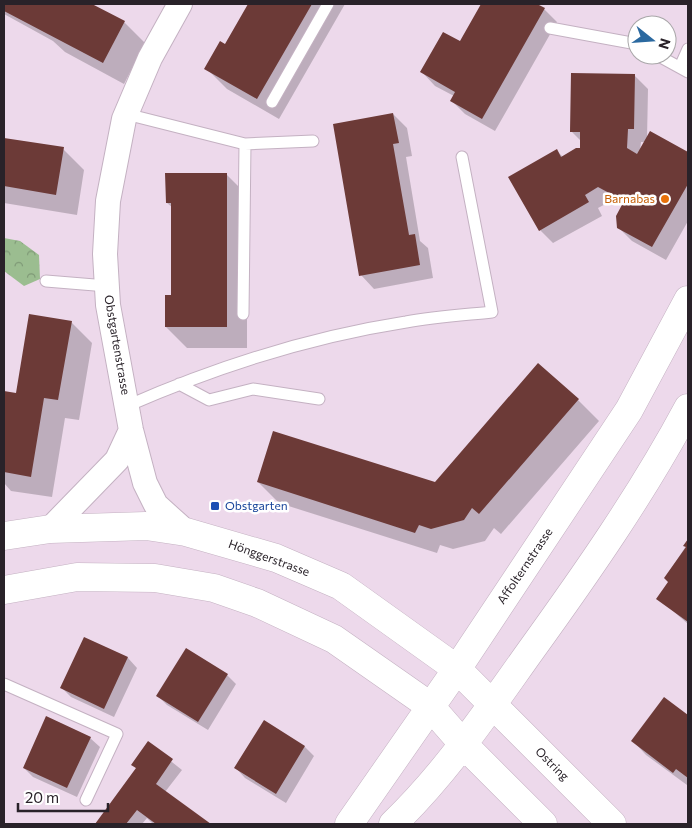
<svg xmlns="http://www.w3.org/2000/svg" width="692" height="828" viewBox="0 0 692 828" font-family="Commissioner,sans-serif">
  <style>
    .forest { fill: url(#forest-crowns) }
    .shadow { fill: #0003; fill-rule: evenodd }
    .building { fill: #6c3a37 }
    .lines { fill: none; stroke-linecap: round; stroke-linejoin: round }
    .lane-casing { stroke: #c4b1c2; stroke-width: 13 }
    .street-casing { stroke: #c4b1c2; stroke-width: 26 }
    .secondary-casing { stroke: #c4b1c2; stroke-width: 29 }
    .lane { stroke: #fff; stroke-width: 11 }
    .street { stroke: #fff; stroke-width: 24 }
    .secondary { stroke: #fff; stroke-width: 28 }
    .food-dot { fill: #e8710a; stroke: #fff; stroke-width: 2 }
    .transit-dot { fill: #1a4fb4; stroke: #fff; stroke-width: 2 }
    .labels { text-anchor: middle; stroke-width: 5; stroke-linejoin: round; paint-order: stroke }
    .food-label { font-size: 12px; fill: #c56008; stroke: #fff; text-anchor: end }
    .street-label { font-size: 12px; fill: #292229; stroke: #fff }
    .transit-label { font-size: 12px; fill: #164399; stroke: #fff; text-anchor: start }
  </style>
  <defs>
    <pattern id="forest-crowns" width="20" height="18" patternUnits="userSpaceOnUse" patternTransform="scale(1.25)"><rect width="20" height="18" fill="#9bbd90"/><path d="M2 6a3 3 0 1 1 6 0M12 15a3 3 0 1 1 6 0" fill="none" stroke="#7e9976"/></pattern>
  </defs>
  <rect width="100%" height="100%" fill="#edd9eb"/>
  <path class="forest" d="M4,238L20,241L39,255L40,279L24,286L4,271Z"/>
  <path class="shadow" d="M4,4H90L124,22L145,43L124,84L65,52L53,41L4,14Z
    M250,4H345L279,119L227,89L206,68L226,45Z
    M482,4H535L544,9L557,22L495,131L465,114L452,101L454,96L435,86L422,72L460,43Z
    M634,75L648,89L647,139L650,133L688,154V221L666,260L632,241L618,227L623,206L613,200L598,208L602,216L553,243L540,230L557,151L563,157L581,150V141L572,132ZM641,142H645L640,151Z
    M393,114L407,128L412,156L406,157L420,241L428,248L433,278L374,289L361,275Z
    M4,139L63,149L84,170L77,215L4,203Z
    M226,174L247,195V348H187L166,327L173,296V208L167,203Z
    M71,322L92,343L79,420L65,418L52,497L11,491L4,483V392L17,395Z
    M578,400L599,421L501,534L494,528L485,541L453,549L440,545L437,553L279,503L258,482L435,484Z
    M688,543V624L658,598L669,582L665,578Z
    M84,638L128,658L137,668L114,717L71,697L62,688Z
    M227,675L236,684L208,730L167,705L158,696Z
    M665,699L688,717L687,785L646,755L633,741Z
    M264,722L305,747L314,756L286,803L245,778L236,768Z
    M90,738L100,747L77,797L33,777L24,768Z
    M148,743L182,770L165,792L208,824H153L147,818L142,824H97L137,769L133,765Z"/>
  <path class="building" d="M4,4H92L125,21L103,63L4,11Z
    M248,4H312L257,99L204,69L220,41L225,44Z
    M481,4H537L545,8L482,119L450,101L455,92L420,72L443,32L460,41Z
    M571,73L635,74L634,129H628L627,148L637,154L650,131L688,152V184L652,247L617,228L616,216L624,201L598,187L585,195L589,202L539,231L508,177L557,149L561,157L576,148H580V132H570Z
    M393,113L399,143L393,144L409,235L415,234L420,265L359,276L333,124Z
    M4,138L64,147L56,195L4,186Z
    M165,173H227V327H165V295H171V203H166Z
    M29,314L72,321L58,400L44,398L31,477L4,472V391L16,393Z
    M538,363L579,399L479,514L472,508L464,520L431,529L419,525L415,533L257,482L273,431L435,482Z
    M688,539V622L656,599L668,582L664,578L686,547L683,546Z
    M84,637L128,657L104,709L60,688Z
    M186,648L228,674L198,722L156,696Z
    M664,697L688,715V778L676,769L673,773L631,741Z
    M46,716L91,737L67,788L23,768Z
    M264,720L305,746L276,794L234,768Z
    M148,741L173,759L156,784L211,824H156L137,810L126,824H95L136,768L131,765Z"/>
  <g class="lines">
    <g class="lane-casing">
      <path id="lane" d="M550,28L637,44
        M657,55L688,72
        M680,67L688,49
        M272,102L328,4
        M126,114L245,144L313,141
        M46,281L107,286
        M243,314L245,144
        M179,384L209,400L253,389L319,399
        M127,406C216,367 309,337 406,322C434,317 463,315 492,312L462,157
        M4,684L117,734L86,800"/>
    </g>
    <g class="street-casing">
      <path id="street" d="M180,4L150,58L124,119L108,201L105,254L108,305L131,430L145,483L156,505L186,532
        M50,529L117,460L131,430"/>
    </g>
    <g class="secondary-casing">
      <path id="secondary" d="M4,536L50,529L146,526L186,532L276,558L341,586L457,669L612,824
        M4,590L77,577L155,578L214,588L257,603L334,639L430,706L464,745L543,824
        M349,824L457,669L629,410L688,300
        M393,824C446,773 487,712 529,653C586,574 642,494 688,408"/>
    </g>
    <use href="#lane" class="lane"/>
    <use href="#street" class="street"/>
    <use href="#secondary" class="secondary"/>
  </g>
  <circle class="food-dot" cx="665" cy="199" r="5"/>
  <rect class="transit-dot" x="210" y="501" width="10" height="10" rx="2.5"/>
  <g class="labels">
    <g class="food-label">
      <text x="655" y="203">Barnabas</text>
    </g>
    <g class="street-label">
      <text transform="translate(117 345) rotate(80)" y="4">Obstgartenstrasse</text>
      <text transform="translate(269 558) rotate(20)" y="4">Hönggerstrasse</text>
      <text transform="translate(525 566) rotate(-56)" y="4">Affolternstrasse</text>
      <text transform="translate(552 764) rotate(45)" y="4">Ostring</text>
    </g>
    <g class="transit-label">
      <text x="225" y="510">Obstgarten</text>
    </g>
  </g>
  <rect width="692" height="828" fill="none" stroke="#292229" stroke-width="10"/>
  <g transform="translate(652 40) rotate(107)"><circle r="24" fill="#ffffff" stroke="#a9a7a9"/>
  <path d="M0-4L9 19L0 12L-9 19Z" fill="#2b69a0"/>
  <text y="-8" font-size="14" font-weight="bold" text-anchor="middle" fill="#292229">N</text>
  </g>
  <path d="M18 803v8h90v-8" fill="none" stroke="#292229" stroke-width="2.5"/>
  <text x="25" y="803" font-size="15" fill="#292229" stroke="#ffffff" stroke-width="4" paint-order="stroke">20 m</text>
</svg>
